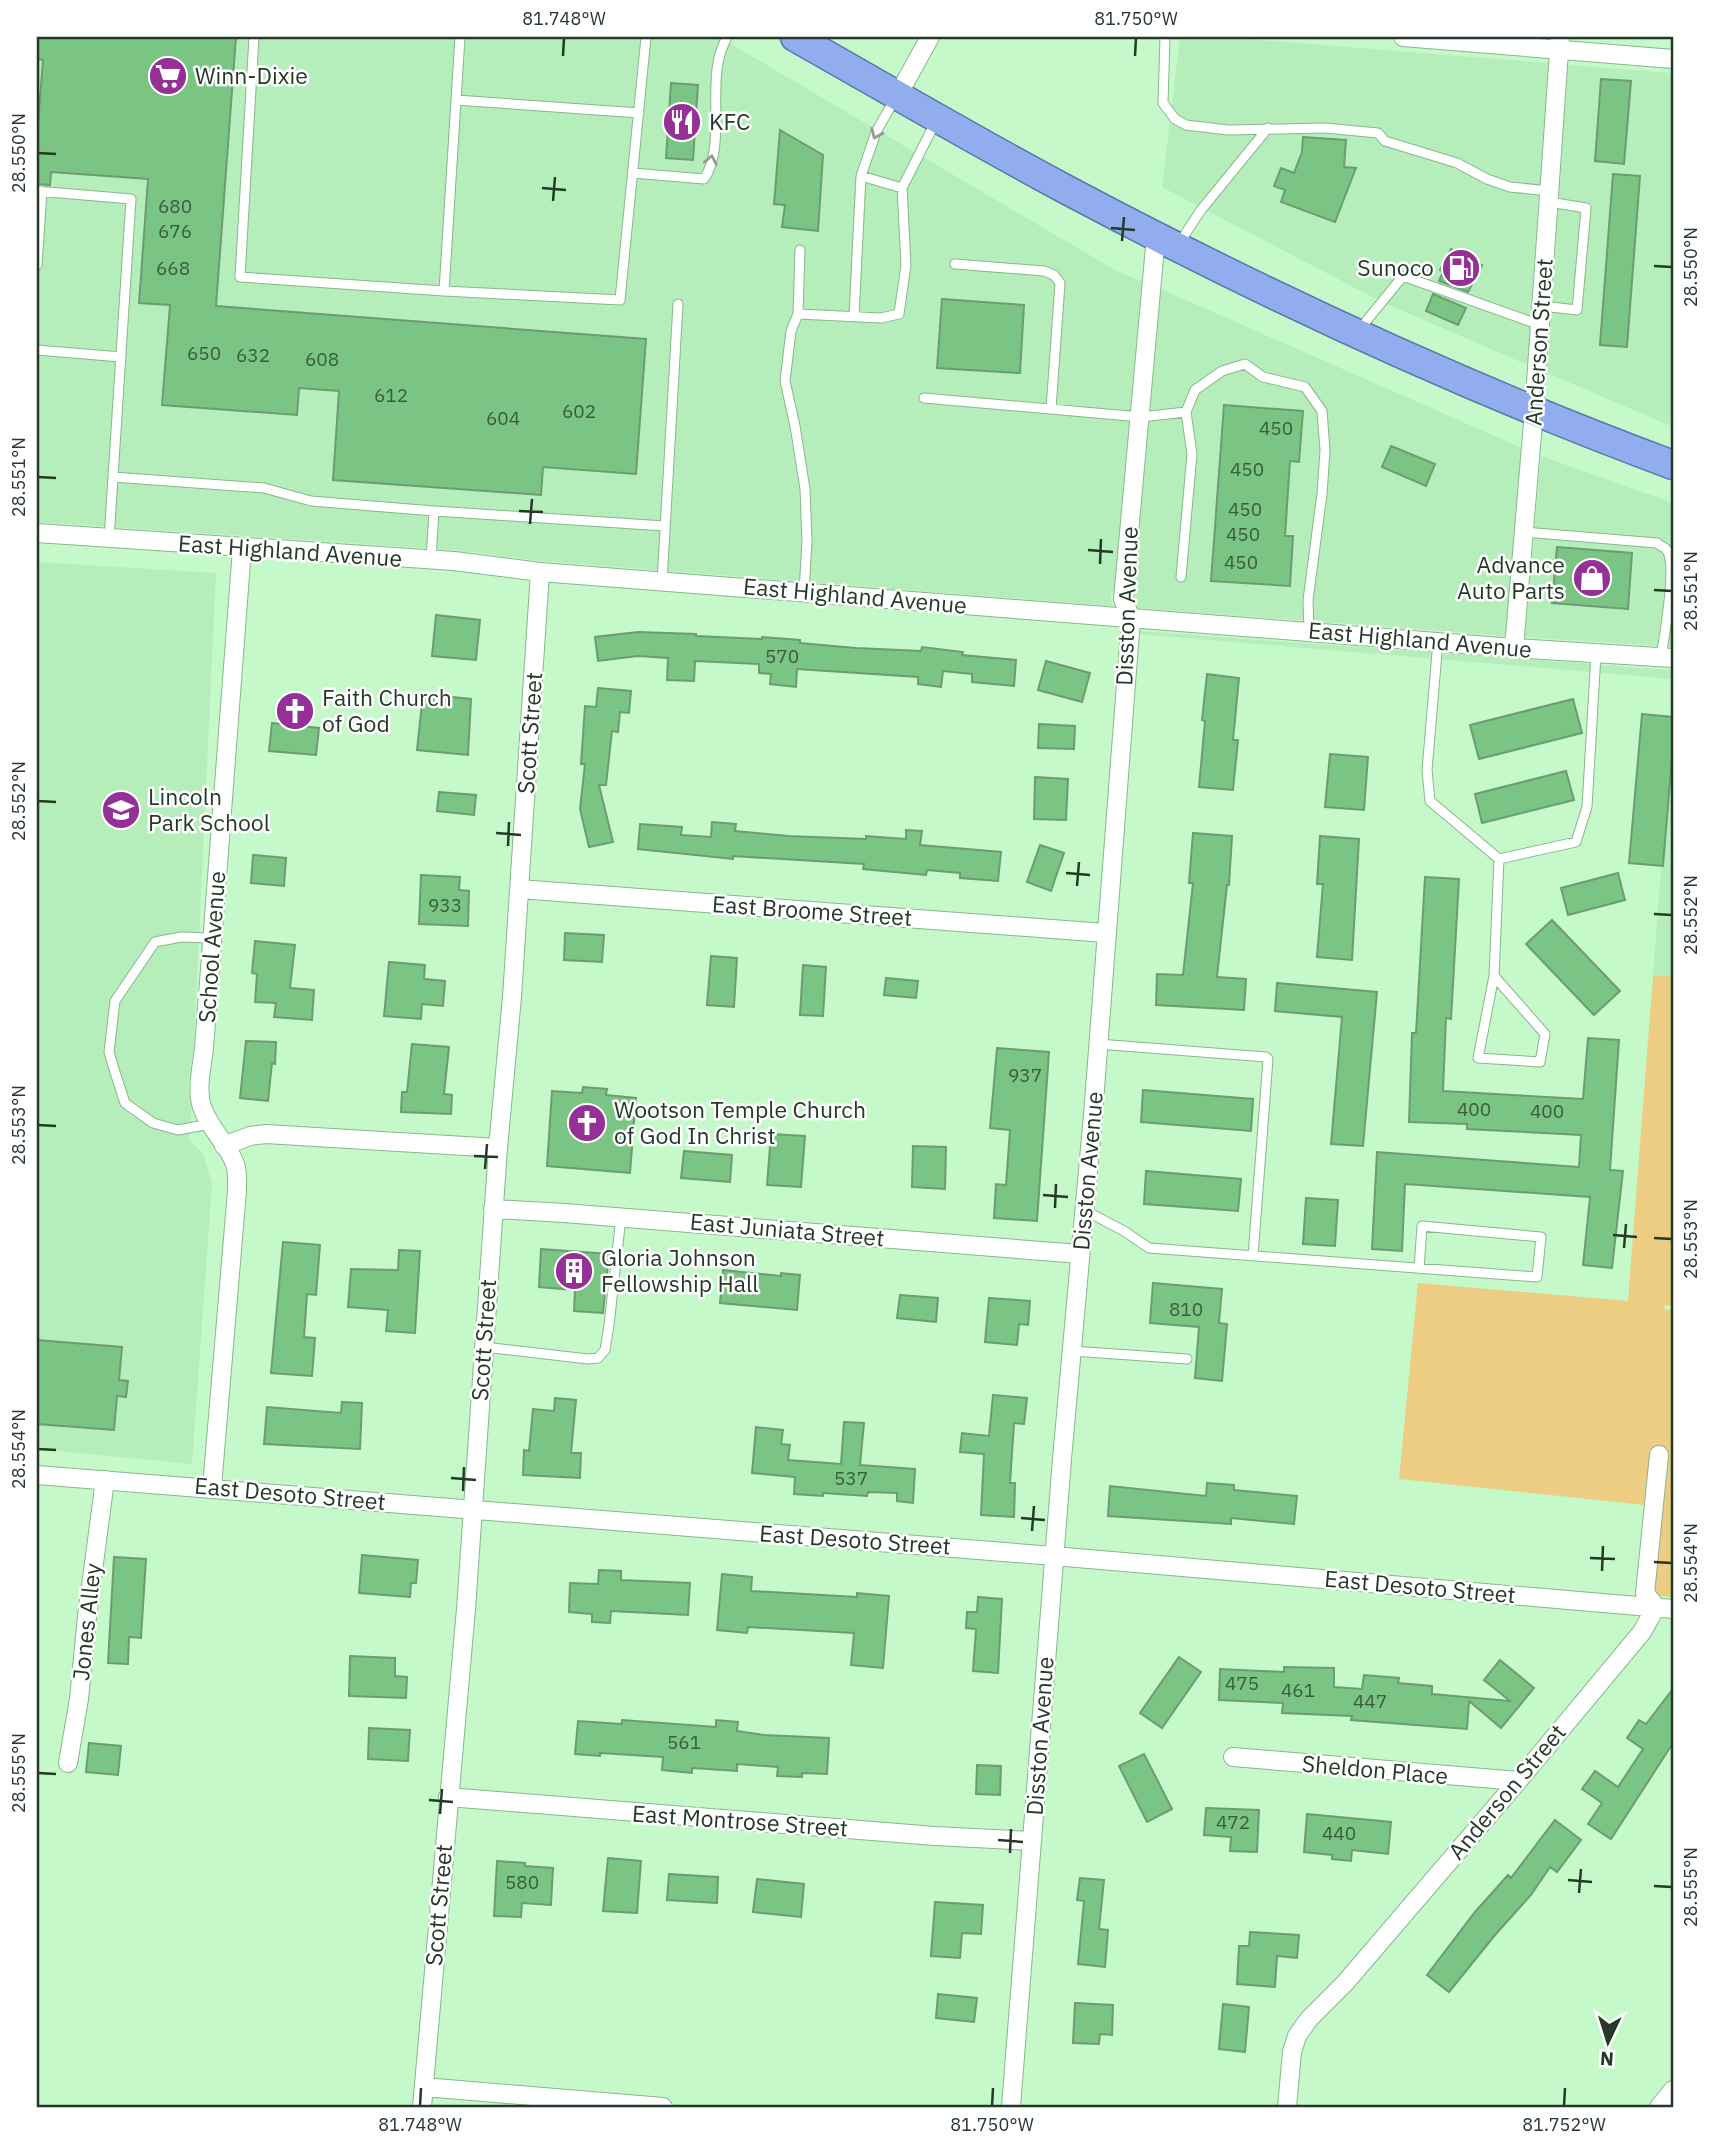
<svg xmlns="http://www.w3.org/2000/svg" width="1710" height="2144" viewBox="0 0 1710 2144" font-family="'IBM Plex Sans',sans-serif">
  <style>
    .built { fill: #b5eebb }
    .green { fill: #eccd83 }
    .building { fill: #7ac583; stroke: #6c9c71; stroke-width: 2 }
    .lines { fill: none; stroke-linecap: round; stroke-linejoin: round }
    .service-casing { stroke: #87b88c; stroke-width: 11 }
    .minor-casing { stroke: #87b88c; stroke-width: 20 }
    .trunk-casing { stroke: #5a77a8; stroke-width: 31 }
    .service { stroke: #fff; stroke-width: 9 }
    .minor { stroke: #fff; stroke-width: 18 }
    .trunk { stroke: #92acf0; stroke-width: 28 }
    .oneway { stroke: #929c93 }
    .ticks { fill: none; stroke: #243927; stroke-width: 2.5 }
    .labels { text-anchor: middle; stroke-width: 5; stroke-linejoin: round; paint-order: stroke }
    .number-label { font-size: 19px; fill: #3a5c3e }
    .poi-label { font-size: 23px; fill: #243927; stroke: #fff; text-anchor: start }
    .street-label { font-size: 23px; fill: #243927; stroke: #fff }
    .neatline { fill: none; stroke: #243927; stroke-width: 2.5 }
    .ticks-label { font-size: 18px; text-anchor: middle; fill: #243927 }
  </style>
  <rect width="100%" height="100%" fill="#c5f9ca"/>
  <path class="built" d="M37,37H719L1120,273L1142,281L1114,591L1110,593L1113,606L541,561L454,550L37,522Z
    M1180,37H1223L1548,63L1528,365L1382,302L1162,187Z
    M1568,65L1673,73V427L1547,373Z
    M1161,289L1522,448L1506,636L1138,608L1133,597Z
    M1541,456L1673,503V647L1525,637Z
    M37,562L216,573L194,1047L188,1085L192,1109L189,1138L204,1156L212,1185L192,1464L37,1449Z
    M1140,631L1673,670V679L1139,634Z
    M1673,706V976H1653Z"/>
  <path class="green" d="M1653,976H1673V1306L1665,1305L1664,1309L1673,1310V1597L1636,1594L1644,1505L1399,1479L1418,1283L1628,1301Z"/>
  <path class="building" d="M37,37H236L216,306L646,339L636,474L543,467L541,495L333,480L339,391L299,388L297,415L162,405L170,305L139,303L148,179L51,172L50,185L37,184V136L43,60L37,59Z
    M1601,79L1631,81L1624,164L1595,161Z
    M671,83L698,85L693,160L666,158Z
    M780,130L823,155L818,231L782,227L785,205L774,204Z
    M1303,137L1346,140L1344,167L1356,168L1335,222L1281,202L1285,190L1274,186L1281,168L1294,173L1302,152Z
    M1613,174L1640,176L1627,347L1600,345Z
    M1451,249L1482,265L1468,292L1439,281L1443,272L1440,270Z
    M1433,294L1466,308L1458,325L1426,311Z
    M942,299L1024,305L1020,373L937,368Z
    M1224,405L1303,411L1299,462L1290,461L1285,536H1293L1290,586L1211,581Z
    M1391,446L1435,464L1426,486L1382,467Z
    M1557,547L1632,553L1628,609L1552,603Z
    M436,615L480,620L476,660L432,656Z
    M638,632L696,634V636L762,639V637L800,640V643L856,648L921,651L922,647L963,652L962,655L1016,660L1014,686L972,682V674L943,671L941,687L918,684V677L797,669L796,687L770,684L771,674L759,673V664L695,661L694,681L667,680L668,658L638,656L598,661L595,637Z
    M1046,661L1090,673L1082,702L1038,690Z
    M1207,674L1239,678L1233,740H1238L1233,790L1199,787L1205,721L1202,720Z
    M598,688L631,691L629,713L620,712L618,732L612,731L606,785H599L613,842L589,847L580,809L585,764H581L585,706L596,707Z
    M423,694L471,699L468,755L417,750Z
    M1573,699L1582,733L1479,759L1470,725Z
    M1642,714L1673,717V744L1663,866L1629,863Z
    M272,723L319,728L316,755L269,751Z
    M1039,724L1075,726L1074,749L1038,748Z
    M1330,754L1368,757L1364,810L1325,807Z
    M1566,771L1574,800L1482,823L1475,794Z
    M1035,777L1068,779L1066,820L1034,819Z
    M439,792L476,795L474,815L437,811Z
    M712,822L736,824L735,831L788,836L866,839V836L906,839V830L922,831L920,845L1001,852L998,881L960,878V873L927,870L926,875L863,869L864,864L733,856V859L638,849L640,824L682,827L681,835L711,837Z
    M1193,833L1232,836L1229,885H1227L1217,977L1246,979L1244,1010L1156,1005L1157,974L1183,975L1193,883H1189Z
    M1320,836L1359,839L1352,960L1317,957L1323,884H1317Z
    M1040,845L1064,853L1051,891L1027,882Z
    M253,855L286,858L284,886L251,883Z
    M1618,873L1625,900L1568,915L1561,888Z
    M421,875L460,877L459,890L469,891L468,926L419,924Z
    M1425,877L1459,879L1451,1019L1446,1018L1443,1091L1583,1099L1588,1038L1619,1040L1610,1170L1623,1171L1612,1268L1583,1265L1590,1197L1405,1184L1402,1251L1372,1249L1377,1152L1579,1167L1581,1135L1467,1129V1124L1409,1122L1412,1033H1416Z
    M1552,920L1620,991L1594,1015L1526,944Z
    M565,933L604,935L602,962L564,960Z
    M255,941L295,945L290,988L314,990L312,1020L274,1017L276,1003L255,1002L257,974L252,973Z
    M711,956L737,958L734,1007L707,1005Z
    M389,962L425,965L424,979L445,981L443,1006L422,1004L421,1019L384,1016Z
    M803,965L826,967L823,1016L800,1015Z
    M886,978L918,981L916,998L884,995Z
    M1277,983L1377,992L1363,1146L1331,1144L1342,1017L1275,1011Z
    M246,1041L276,1042L275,1064L272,1063L268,1101L240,1098Z
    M412,1044L449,1047L444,1094L452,1095L451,1114L401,1112L402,1092H407Z
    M997,1048L1049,1052L1037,1221L994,1218L996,1184L1006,1185L1010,1130L990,1128Z
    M583,1087L607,1089L606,1095L636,1098L630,1173L547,1166L552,1091L582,1093Z
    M1143,1090L1253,1099L1251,1131L1141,1122Z
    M771,1134L805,1136L801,1187L767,1185Z
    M913,1146L946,1147L945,1189L912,1187Z
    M684,1151L732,1155L730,1182L681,1178Z
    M1146,1171L1241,1179L1238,1211L1144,1204Z
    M1306,1198L1338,1200L1335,1246L1303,1244Z
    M283,1242L320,1245L316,1295L307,1294L304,1337L315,1338L312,1376L271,1373Z
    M541,1249L609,1254L603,1313L574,1311L575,1290L539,1287Z
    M399,1250L420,1251L415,1333L386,1331L388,1310L348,1307L351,1269L398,1270Z
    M723,1270L781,1276V1273L800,1275L797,1310L720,1303Z
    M1153,1283L1222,1289L1219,1323L1227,1324L1222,1381L1195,1378L1199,1327L1150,1323Z
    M900,1295L938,1298L936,1322L897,1318Z
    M989,1298L1030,1301L1028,1325L1019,1324L1017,1345L985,1342Z
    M37,1340L122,1347L119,1380L128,1381L126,1397L117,1396L114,1430L37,1424Z
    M993,1395L1027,1398L1024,1424L1014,1423L1010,1483H1015L1014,1517L981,1515L984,1454L960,1452L962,1433L989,1436Z
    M555,1398L576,1400L571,1453H581L580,1478L523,1475L524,1450L529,1451L533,1409L554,1411Z
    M342,1402L362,1403L360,1449L264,1444L267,1407L341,1413Z
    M844,1422L864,1423L860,1465L915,1469L913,1503L897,1501V1493L868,1492L867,1496L823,1493V1496L794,1494L795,1477L752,1473L756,1427L783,1430L781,1444L790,1445L788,1460L841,1464Z
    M1207,1483L1234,1485V1490L1297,1496L1294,1524L1231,1518V1524L1108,1516L1110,1486L1206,1496Z
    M362,1555L418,1560L416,1583H411L410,1597L359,1593Z
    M114,1557L146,1559L141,1638L129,1637L128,1664L108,1663Z
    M599,1570L621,1571V1580L690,1583L688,1615L611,1611L610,1623L592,1622V1614L569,1612L570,1583L598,1584Z
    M722,1574L752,1577L751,1591L857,1597V1593L889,1596L883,1668L851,1665L854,1633L748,1627L747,1633L717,1630Z
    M978,1597L1002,1599L998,1673L973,1671L976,1629L966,1628L967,1612H977Z
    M350,1656L395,1658V1676L407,1677L406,1698L349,1696Z
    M1179,1657L1201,1672L1162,1728L1140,1713Z
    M1500,1660L1534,1688L1501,1728L1469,1701L1467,1729L1351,1720L1352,1716L1282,1713L1283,1703L1219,1700L1220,1669L1284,1672V1667L1334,1668V1687L1362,1689L1364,1675L1399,1678L1398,1683L1432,1686V1694L1510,1701L1484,1680Z
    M1673,1689V1743L1611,1839L1588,1824L1602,1803L1582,1789L1595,1771L1618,1787L1643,1749L1627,1738L1639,1720L1646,1724Z
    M622,1720L716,1727V1720L738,1722L737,1731L764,1735L829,1738L827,1774L802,1773V1777L777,1776L778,1767L737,1764V1771L692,1768V1773L662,1770L663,1757L600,1753V1756L575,1754L578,1721L622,1724Z
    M369,1728L410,1730L408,1761L368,1759Z
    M89,1743L121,1746L118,1775L86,1772Z
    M1144,1754L1172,1809L1147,1822L1119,1766Z
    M977,1765L1001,1766L1000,1795L976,1794Z
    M1206,1808L1259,1810L1257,1852L1230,1851L1231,1837L1204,1835Z
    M1307,1814L1391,1822L1388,1854L1352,1850L1351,1861L1332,1859V1855L1304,1852Z
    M1555,1820L1581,1840L1557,1872L1550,1867L1531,1895L1495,1935L1449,1992L1427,1975L1475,1912L1508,1875L1511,1878Z
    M608,1858L641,1861L637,1913L603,1911Z
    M497,1861L525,1863V1866L553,1868L551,1905L522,1903L521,1917L494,1916Z
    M669,1874L718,1877L717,1903L667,1900Z
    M1080,1878L1104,1880L1099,1929L1108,1930L1105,1967L1078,1964L1084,1901L1077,1900Z
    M757,1879L804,1884L801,1917L753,1912Z
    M935,1902L983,1905L981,1934L962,1933L960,1958L931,1956Z
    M1250,1932L1299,1935L1297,1958L1277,1956L1275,1987L1237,1984L1239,1946H1249Z
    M938,1994L977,1998L974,2022L936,2018Z
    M1075,2003L1113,2005L1112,2035L1100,2034L1099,2044L1073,2043Z
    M1223,2004L1249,2007L1245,2052L1219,2049Z"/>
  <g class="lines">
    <g class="service-casing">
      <path id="service" d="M254,37L240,277L444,291
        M460,37L444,291L620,300L646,37
        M1165,37L1163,103L1175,119L1186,125L1228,130L1325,128L1378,133L1385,141L1457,163L1487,179L1510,187L1550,191
        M456,100L639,113
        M633,173L704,179C724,150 711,97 718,63C719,55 723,45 727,37
        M861,176L902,188
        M37,191L131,199L109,539
        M1178,245L1201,210L1268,128
        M955,264L1044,271L1054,275L1060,283L1051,409
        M37,265L42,191
        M1542,306L1577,310L1586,208L1549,202
        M798,314L800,250
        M854,316L861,176L876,132L895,99
        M1359,330L1403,276L1540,325
        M37,350L121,357
        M924,398L1141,417L1186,412L1195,390L1222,371L1245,364L1263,377L1305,387L1322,411L1325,450L1322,494L1308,600L1309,631
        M113,477L264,488L311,501L434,511L431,560
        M434,511L665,526
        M1524,532L1657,543C1657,544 1666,548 1666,549C1678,562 1664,638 1661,657
        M1181,577L1192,454L1186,412
        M662,582L678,304
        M804,592L807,541L805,489L795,426L785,381L791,331L798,314L881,318L899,314L906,265L902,188L935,123
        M1438,641L1427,770L1430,801L1499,859L1576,842L1587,807L1596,654
        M1494,976L1545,1034L1540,1062L1478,1058L1494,976L1499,859
        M1098,1044L1266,1057L1268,1059L1253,1256
        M210,1124L178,1130L153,1123L125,1103L114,1069L109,1052L115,1001L155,942L181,937L212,938
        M1084,1210L1124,1231L1149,1248L1537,1277L1541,1237L1422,1226L1419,1269
        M484,1347L588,1359L598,1358L605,1350L609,1325L621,1217
        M1072,1351L1187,1359"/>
    </g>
    <g class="minor-casing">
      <path id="minor" d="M1403,37L1673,59
        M898,95L930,37
        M37,533L454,561L540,572L1514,648L1673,658
        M1514,648L1534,411L1560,37
        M519,889L1105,933
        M224,1146L250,1136L266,1134L498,1148
        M493,1209L564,1213L1080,1254
        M37,1475L1054,1556L1673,1609
        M212,1487L237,1191C237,1182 238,1172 235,1164C228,1144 210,1130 202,1107C196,1089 202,1067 204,1048L242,549
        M1233,1757L1518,1781
        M68,1763L79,1699L87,1616L105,1480
        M448,1797L935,1836L1032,1841
        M424,2087L663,2107
        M422,2107L466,1609L498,1148L512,997L540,572
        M1011,2107L1062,1459L1093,1115L1131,619L1123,599L1156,236
        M1287,2107L1292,2052L1297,2036L1309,2019L1345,1983L1518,1781L1642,1632L1656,1607L1645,1593L1659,1455
        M1659,2107L1673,2090"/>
    </g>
    <g class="trunk-casing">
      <path id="trunk" d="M795,37C885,88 975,141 1067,190C1263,294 1465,388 1673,465"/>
    </g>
    <use href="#service" class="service"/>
    <use href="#minor" class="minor"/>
    <use href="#trunk" class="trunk"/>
  </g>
  <defs><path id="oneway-chevron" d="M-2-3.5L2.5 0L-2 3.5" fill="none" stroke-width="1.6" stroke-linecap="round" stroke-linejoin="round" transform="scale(1.75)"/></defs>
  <g class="oneway">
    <use href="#oneway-chevron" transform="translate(876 134) rotate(114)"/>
    <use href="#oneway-chevron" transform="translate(711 160) rotate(-79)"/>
  </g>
  <path class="ticks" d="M563,56L564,38M1135,56L1136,38M38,153L56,154M542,188L566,190M553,201L555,177M1111,228L1135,230M1122,241L1124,217M1654,266L1672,267M38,477L56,478M519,511L543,512M530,524L532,499M1088,550L1113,552M1100,564L1101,539M1654,590L1672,591M38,801L56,802M496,833L521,835M508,846L509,822M1066,873L1090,875M1077,886L1079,862M1654,914L1672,915M38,1125L56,1126M474,1156L498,1157M485,1169L487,1144M1043,1195L1068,1197M1055,1208L1056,1184M1613,1235L1637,1237M1654,1238L1672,1239M1624,1248L1626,1224M38,1449L56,1450M451,1478L476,1480M463,1491L464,1467M1021,1518L1045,1520M1032,1531L1034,1506M1590,1558L1615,1559M1654,1562L1672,1563M1602,1571L1603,1546M38,1773L56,1774M429,1800L453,1802M440,1814L442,1789M998,1840L1023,1842M1010,1853L1011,1829M1568,1880L1592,1882M1654,1886L1672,1887M1579,1893L1581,1869M420,2106L421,2088M992,2106L993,2088M1564,2106L1565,2088"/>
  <defs>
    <g id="supermarket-disc" transform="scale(2.0125)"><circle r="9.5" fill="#953096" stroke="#fff"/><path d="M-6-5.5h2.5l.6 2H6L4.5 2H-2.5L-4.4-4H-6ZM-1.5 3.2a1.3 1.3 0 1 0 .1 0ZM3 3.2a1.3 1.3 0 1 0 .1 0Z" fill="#fff"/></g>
    <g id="restaurant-disc" transform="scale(2.0125)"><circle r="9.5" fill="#953096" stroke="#fff"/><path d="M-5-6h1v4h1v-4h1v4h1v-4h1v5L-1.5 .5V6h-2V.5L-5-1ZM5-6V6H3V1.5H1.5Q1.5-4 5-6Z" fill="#fff"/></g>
    <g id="fuel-disc" transform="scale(2.0125)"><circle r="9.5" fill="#953096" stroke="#fff"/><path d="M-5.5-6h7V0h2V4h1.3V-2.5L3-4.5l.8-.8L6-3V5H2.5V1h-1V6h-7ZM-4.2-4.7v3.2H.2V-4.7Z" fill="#fff"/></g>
    <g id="shop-disc" transform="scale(2.0125)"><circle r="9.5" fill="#953096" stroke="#fff"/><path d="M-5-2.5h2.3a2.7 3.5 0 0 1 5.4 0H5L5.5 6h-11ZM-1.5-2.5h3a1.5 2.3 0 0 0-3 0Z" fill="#fff"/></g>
    <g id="church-disc" transform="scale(2.0125)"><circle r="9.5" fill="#953096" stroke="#fff"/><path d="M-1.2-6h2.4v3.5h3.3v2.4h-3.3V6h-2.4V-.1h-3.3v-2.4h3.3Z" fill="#fff"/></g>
    <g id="school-disc" transform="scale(2.0125)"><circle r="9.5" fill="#953096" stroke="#fff"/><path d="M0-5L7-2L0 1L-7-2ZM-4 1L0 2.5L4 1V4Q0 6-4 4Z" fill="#fff"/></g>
    <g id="building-disc" transform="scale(2.0125)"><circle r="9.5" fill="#953096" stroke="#fff"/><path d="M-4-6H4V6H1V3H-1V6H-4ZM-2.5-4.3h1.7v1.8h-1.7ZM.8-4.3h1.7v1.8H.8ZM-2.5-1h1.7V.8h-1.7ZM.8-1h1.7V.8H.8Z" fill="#fff"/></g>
  </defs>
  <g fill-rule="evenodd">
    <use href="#supermarket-disc" x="168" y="76"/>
    <use href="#restaurant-disc" x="682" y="122"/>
    <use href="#fuel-disc" x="1461" y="268"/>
    <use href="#shop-disc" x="1592" y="578"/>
    <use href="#church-disc" x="295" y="711"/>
    <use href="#school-disc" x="121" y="810"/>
    <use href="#church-disc" x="587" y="1123"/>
    <use href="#building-disc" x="574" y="1271"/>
  </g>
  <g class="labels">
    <g class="number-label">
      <text x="175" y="213">680</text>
      <text x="175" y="238">676</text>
      <text x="173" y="275">668</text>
      <text x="204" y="360">650</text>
      <text x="253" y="362">632</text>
      <text x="322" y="366">608</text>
      <text x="391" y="402">612</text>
      <text x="579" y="418">602</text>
      <text x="503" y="425">604</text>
      <text x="1276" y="435">450</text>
      <text x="1247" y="476">450</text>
      <text x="1245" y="516">450</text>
      <text x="1243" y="541">450</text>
      <text x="1241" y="569">450</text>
      <text x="782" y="663">570</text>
      <text x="445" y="912">933</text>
      <text x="1025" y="1082">937</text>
      <text x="1474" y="1116">400</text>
      <text x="1547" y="1118">400</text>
      <text x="1186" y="1316">810</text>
      <text x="851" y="1485">537</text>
      <text x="1242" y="1690">475</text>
      <text x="1298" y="1697">461</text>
      <text x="1370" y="1708">447</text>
      <text x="684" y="1749">561</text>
      <text x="1233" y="1829">472</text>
      <text x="1339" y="1840">440</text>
      <text x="522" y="1889">580</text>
    </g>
    <g class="poi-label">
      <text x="195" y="84">Winn-Dixie</text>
      <text x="709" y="130">KFC</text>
      <text x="1434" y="276" text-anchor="end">Sunoco</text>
      <text x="1565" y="573" text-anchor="end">Advance<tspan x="1565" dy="26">Auto Parts</tspan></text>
      <text x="322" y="706">Faith Church<tspan x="322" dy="26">of God</tspan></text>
      <text x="148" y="805">Lincoln<tspan x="148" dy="26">Park School</tspan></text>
      <text x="614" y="1118">Wootson Temple Church<tspan x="614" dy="26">of God In Christ</tspan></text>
      <text x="601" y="1266">Gloria Johnson<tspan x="601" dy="26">Fellowship Hall</tspan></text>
    </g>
    <g class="street-label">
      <text transform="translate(1539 342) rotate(-86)" y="8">Anderson Street</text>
      <text transform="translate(290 551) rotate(4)" y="8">East Highland Avenue</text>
      <text transform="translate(855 596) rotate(5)" y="8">East Highland Avenue</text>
      <text transform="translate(1127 606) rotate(-88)" y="8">Disston Avenue</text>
      <text transform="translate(1420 640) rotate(5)" y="8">East Highland Avenue</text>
      <text transform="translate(530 733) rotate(-86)" y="8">Scott Street</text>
      <text transform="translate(812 911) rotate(4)" y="8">East Broome Street</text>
      <text transform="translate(212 947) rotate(-86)" y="8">School Avenue</text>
      <text transform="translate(1088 1171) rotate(-85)" y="8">Disston Avenue</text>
      <text transform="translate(787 1230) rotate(5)" y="8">East Juniata Street</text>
      <text transform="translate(484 1340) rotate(-86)" y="8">Scott Street</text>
      <text transform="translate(290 1494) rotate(5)" y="8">East Desoto Street</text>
      <text transform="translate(855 1540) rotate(4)" y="8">East Desoto Street</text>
      <text transform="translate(1420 1587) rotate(5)" y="8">East Desoto Street</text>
      <text transform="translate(87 1622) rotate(-84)" y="8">Jones Alley</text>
      <text transform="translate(1040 1736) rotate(-86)" y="8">Disston Avenue</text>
      <text transform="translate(1375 1770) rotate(5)" y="8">Sheldon Place</text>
      <text transform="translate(1507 1792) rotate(-50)" y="8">Anderson Street</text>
      <text transform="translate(740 1821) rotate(4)" y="8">East Montrose Street</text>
      <text transform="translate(439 1905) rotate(-85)" y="8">Scott Street</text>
    </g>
  </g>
  <rect width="1710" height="2144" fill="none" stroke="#ffffff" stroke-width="77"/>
  <g transform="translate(1608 2042) rotate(184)" stroke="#ffffff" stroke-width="5" paint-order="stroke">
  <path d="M0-5L12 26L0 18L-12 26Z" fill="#243927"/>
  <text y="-10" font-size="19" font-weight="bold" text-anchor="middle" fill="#243927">N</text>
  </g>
  <rect x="38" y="38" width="1634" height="2068" class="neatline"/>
  <g class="ticks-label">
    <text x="564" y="25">81.748°W</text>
    <text x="1136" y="25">81.750°W</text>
    <text transform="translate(19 153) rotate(-90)" y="6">28.550°N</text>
    <text transform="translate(1691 267) rotate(-90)" y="6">28.550°N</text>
    <text transform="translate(19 477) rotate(-90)" y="6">28.551°N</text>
    <text transform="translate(1691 591) rotate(-90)" y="6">28.551°N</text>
    <text transform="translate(19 801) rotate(-90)" y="6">28.552°N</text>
    <text transform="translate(1691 915) rotate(-90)" y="6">28.552°N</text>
    <text transform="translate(19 1125) rotate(-90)" y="6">28.553°N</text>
    <text transform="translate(1691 1239) rotate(-90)" y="6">28.553°N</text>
    <text transform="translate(19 1449) rotate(-90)" y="6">28.554°N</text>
    <text transform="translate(1691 1563) rotate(-90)" y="6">28.554°N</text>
    <text transform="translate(19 1773) rotate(-90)" y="6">28.555°N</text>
    <text transform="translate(1691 1887) rotate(-90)" y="6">28.555°N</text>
    <text x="420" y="2131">81.748°W</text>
    <text x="992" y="2131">81.750°W</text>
    <text x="1564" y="2131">81.752°W</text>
  </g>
</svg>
